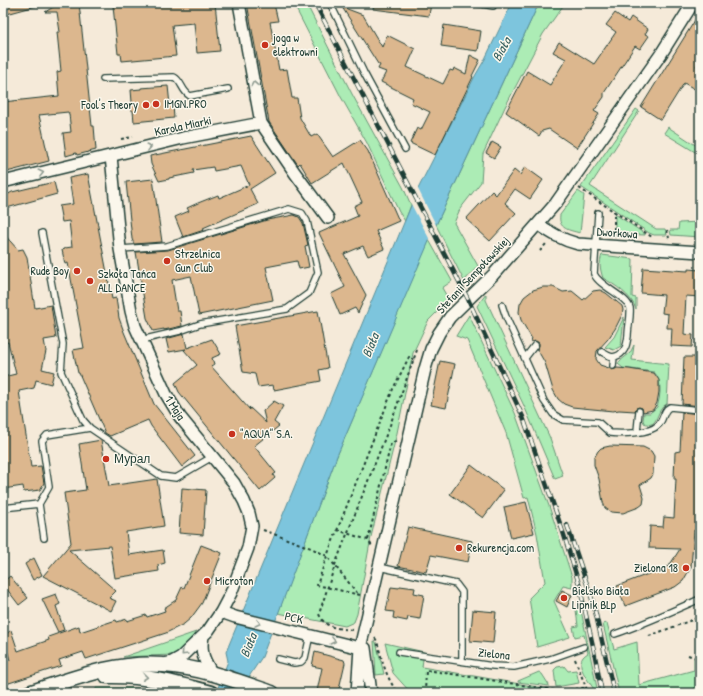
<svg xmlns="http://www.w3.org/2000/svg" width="703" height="696" viewBox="0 0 703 696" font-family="'Patrick Hand',sans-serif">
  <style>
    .green { fill: #acecb5; stroke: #669474 }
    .water { fill: #7dc5dd; stroke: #578f99 }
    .pier { fill: #f5ead9 }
    .building { fill: #dcb78e; stroke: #1f3d34 }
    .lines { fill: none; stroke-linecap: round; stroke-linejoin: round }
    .service-casing { stroke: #1f3d34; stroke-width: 8 }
    .minor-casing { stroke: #1f3d34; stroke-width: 14 }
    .tertiary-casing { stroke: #1f3d34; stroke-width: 17 }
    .path { stroke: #1f3d34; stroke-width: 2; stroke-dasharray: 3 3; stroke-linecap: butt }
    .service { stroke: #fbf7ec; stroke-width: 5.5 }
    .minor { stroke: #fbf7ec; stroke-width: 11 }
    .tertiary { stroke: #fbf7ec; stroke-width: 14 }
    .rail-casing { stroke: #1f3d34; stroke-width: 4.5 }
    .rail { stroke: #fbf7ec; stroke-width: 3; stroke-dasharray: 9; stroke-linecap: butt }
    .oneway { stroke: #8d9a90 }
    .poi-dot { fill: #c8321e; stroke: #fbf7ec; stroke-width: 1.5 }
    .labels { text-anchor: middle; stroke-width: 3; stroke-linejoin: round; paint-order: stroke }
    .poi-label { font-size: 12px; fill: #1f3d34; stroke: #fbf7ec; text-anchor: start }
    .street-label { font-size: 12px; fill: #1f3d34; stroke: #fbf7ec }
    .water-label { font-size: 13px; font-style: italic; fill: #365f5e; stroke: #fbf7ec }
  </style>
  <rect width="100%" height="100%" fill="#f5ead9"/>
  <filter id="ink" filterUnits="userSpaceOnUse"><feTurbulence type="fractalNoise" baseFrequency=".025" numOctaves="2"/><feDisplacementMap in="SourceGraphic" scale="8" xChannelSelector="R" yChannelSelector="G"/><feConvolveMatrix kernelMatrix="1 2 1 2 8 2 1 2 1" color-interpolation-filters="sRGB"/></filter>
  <g filter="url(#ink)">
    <path class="green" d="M293,3H306L352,94L403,187L411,205L405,221L399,212L367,143L341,97Z
      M539,3H565L543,34L505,107L483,154L481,182L460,209L454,223L478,266L464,281L436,225Z
      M636,109L639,111L590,186L656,229H665L667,235H654L649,233L581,187Z
      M668,127L700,148V155L664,133Z
      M578,191L584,195L580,233C569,230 558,229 560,215Z
      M615,214L645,234V235L615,234Z
      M700,222V237L671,235L670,230H678L679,223Z
      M429,240L452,281L442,288L449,300L428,321L413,353L397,433L371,537L357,614L354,622L345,626L278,613L337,456Z
      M602,255L633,259L632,297L636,298V309C631,295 615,285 603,278C600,270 599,262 602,255Z
      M486,294V300L550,438L563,476L555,479L525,408L477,306Z
      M469,315L515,413L549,506L572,577V588L563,586L554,601L570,637L537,647L529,598L545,582L537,534L528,497L524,498L506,433L467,340L456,336Z
      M624,317L621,346L614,350L605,347L614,337Z
      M634,345L632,360L669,364L667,404C655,409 659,430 644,423L643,420L644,413H650L657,407C661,396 662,380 654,372L623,368L618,364L620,361L630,353Z
      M578,608L580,609L582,615L598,693H596C591,682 570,663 588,653L584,635L575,637L573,627L578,626L576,610Z
      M607,623L614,649L637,642L639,685L694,670V658L700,660V690L684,693H619L603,624Z
      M196,632L182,649L172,655L123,657Z
      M374,641L376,642L384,674L376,675Z
      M385,643L424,652L422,667L543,688L554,693H411L393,673Z
      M564,666L568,671L576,670L579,683L556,687L554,670L557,667Z
      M539,672L542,674L549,685V686L518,682V681Z
      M96,688H137L170,693H96Z"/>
    <path class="water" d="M512,3H539L436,225L337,456L262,657L250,675L243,693H216L228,661L226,652L418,189L475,76L485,59Z"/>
    <path class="pier" d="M417,187L437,227L431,242L410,202Z"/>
    <path class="building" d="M3,3H36V6L3,15Z
      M60,3H79L92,126H94L96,150L77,155L76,153L66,156L63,133L71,132L69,114L68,112L39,115L49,161L3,173V102L59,96L57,72L61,71L57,32H60L57,12H45Z
      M143,3H215L220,51L197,53L194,23L172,25L176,56L122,61L121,54H118L113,6Z
      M247,3H267V5L274,4L278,21L270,22L279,70L287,69L292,98H297L300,118L311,137L317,134L333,157L360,140L368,151L399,221L376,231L384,249L368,256L363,246L344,254L366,295L358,313L355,308L340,315L331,294L345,287L319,233L358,216L354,206L362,202L344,163L312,183L300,163L298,165L269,122Z
      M374,3H431L429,16L373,9Z
      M342,7L363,15L382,47L387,35L415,49L407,67L443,84L450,70L453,71L454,68L466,74L470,55L480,60L472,76L473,77L435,155L410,143L417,128L421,130L430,112L411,103L413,98L381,82L386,72L378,69L380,65L378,64Z
      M700,12V61L696,66L700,69V92L684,83L661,120L641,107Z
      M615,13L628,22L631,17L648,29L645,34L649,36L640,49L635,46L604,93V97L594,111L599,114L577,148L549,129L542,131L539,136L506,112L527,71L550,85L566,59L553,52L559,42L594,64L616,32L606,25Z
      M444,25L481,31L478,51L441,46Z
      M168,86L170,105H173L174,118L134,122L133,111L130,109V105L132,102L131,90L141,89V88Z
      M251,136L275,173L250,189L258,204L203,228L204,230L183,237L175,217L189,211L187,208L198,203L218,195L219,198L249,185L241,166L214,171L213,167L193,170L194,173L169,178V179L159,181L151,164L150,156Z
      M492,142L501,147L494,158L486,153Z
      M525,167L543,180L530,199L515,189L505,203L516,213L490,241L466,219L492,191L496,195L514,170L520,175Z
      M88,174L112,299L116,298L119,318L124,332L154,404L195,456L182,467L151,426L148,420L110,436L105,433L79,373H78L73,350L84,348L68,263L65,264L62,250L65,249V248L72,247L69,221L62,222L59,206L73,204L69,178Z
      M153,179L162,242L134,244L132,239L126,182Z
      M54,182L57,194L3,209V197L12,192Z
      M294,215L299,217L303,223L308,245L305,246L309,267L299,269L297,261L266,267L273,300L199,315L191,276L172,280L177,311H180L182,326L164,330V329L153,331L147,318L136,252L168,250L267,220Z
      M3,233L18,250L23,249L27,257L35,308L51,305L56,338L44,340L46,351L42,369L54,372L51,384L36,380L34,388L19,391L31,467L41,466L44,483L40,490L24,492L23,486L3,489V377L16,374L8,342L3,344Z
      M643,268L688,271V269L700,270V297L686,296L684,334L693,335L692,347L671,346L672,328H667L668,314L662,313L664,295L641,293Z
      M543,287H553L563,292L572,291L583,300L593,291L600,290L606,293L622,306L623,310L622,315L615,329L608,339L597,351L596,359L600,365L609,368L612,370L617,368L629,369L654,373L659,380V392L657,403L653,410L643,412L642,408L639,407L636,408L635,411L619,410L613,411L572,407L564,404L558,399L553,390L545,363L537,349L539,346V343L536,341L532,342L531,340L532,339L521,320L519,312L520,304L524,297L533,290Z
      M318,311L328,368L319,370L321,381L274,390L273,385L258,387L255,374L243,372L235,326Z
      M184,334L187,348L212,339L221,354L212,358L214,364L211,366L250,410L249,407L266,423L263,411L274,401L283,406L274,422L279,426L254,446L276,473L273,475L275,478L260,491L179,392L175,383L197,365L184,350L186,349L169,352L166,339Z
      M684,357H700V406L682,404Z
      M440,361L455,364L446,408L431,405Z
      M682,412L700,414L698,531L694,530L691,567L683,581L675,587L625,606L617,586L669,566L680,549L649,548L650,526L663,527L664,517L674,518L676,479H674L675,452L680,451Z
      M101,440L109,486L157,479L164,526L126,532L129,555L163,550L165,563L158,565L159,571L115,578L110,546L69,550L116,591L109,598L116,601L111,611L43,576L71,543L64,493L86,490L79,444Z
      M610,446L643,447L651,451L654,456L653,474L651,478L640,485L644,498L643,504L639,507L623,513L611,512L605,508L603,502L599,479L594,465V458L598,451L601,448Z
      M471,465L504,490L483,518L450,494Z
      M182,488L206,490L203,535L179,533Z
      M526,502L534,533L511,538L504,507Z
      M408,527L472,541L468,562L431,555L426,572L398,566Z
      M201,545L222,553L202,603L191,618L184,624L166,633L86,659L83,652L59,660L61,666L3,685V662L10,660L3,637L11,630L18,651L49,640L48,637L79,626L80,632L116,620L117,622L127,619V621L146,615L147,617L165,611L164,608L176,600L182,587L184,588Z
      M34,558L42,575L33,580L25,564Z
      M10,576L28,598L19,605L3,584V582Z
      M400,586L415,588L414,593L424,595L420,619L408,617L407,621L393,618L394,612L386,611L391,587L399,588Z
      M562,590L572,595L567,607L556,601Z
      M56,594L60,604L56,606L64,630L58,632L42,599Z
      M473,610L496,612L493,643L470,641Z
      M315,652L344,660L345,663L338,693H328L317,691L322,668L312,666Z"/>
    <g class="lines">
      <g class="service-casing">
        <path id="service" d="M330,3L364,73L405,149
          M477,3L493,6
          M103,79L174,77C182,81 181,90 190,96L228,89
          M598,213L594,274C600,287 627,296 630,308C631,317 628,327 628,336C627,343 626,351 619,355C612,359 607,355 602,352
          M42,233L63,344L61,372L83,420L90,428L161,476L176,478L212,457
          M120,249L167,246L289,209L302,213L307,221L318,272L309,293L287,309L200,324L180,331L141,340
          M502,305L506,317L544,401L553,414L563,420L598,422L610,433C621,434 650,434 658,425C663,421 663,413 667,409L670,407L700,410
          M525,358L535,345
          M613,366L614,357
          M637,431L639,411
          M39,504L44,538
          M3,508L39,504L49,487L42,441L47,435L90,428
          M379,567L456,584L462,592V661
          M615,634C644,624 672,611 700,599
          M399,652L493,666L514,667L550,659L584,647
          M278,659L294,663L301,662L305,658L310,635"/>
      </g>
      <g class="minor-casing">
        <path id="minor" d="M239,3L261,123L295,173L328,218
          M111,156L120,249L131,311L135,326L166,394L180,417L234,483L244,501L249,513L252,526L248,548L231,593L221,612L208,631L181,657L172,662L164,664
          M3,182L183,138L261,123
          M538,224C551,233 562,240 578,244L700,252
          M221,612L235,617L360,648
          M203,636C200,653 204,660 213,675
          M365,648L371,693
          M357,693L360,648L425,369L431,349L439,333L450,317L493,275L556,203L661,54L693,3"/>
      </g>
      <g class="tertiary-casing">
        <path id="tertiary" d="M107,676C144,675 175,683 211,693
          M29,693C72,679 117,661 163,665C200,667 237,681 272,693"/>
      </g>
      <path class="path" d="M104,5L119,3
        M121,139L133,137
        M579,188L652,237
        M667,230L669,238
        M614,236V211
        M540,251L546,244
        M480,270L505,242
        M263,530L311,548L327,556L358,594
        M337,530L368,540L372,546
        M368,540L391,443L396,441
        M360,595L317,585L327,556L393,389L409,357L414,360
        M352,630C338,628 325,629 319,614L335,565L390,425L417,350
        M649,636L700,617
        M375,638L377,641C382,660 386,678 398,693
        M688,655L700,659
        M575,659L587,690
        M425,693L426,670L560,691L584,688L587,690L590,693"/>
      <use href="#service" class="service"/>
      <use href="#minor" class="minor"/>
      <use href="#tertiary" class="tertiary"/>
      <g class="rail-casing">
        <path id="rail" d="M315,3L468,299L523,417L564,535L579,584L593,646L602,693
          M567,525L593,602L614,693"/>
      </g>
      <use href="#rail" class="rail"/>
    </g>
    <defs><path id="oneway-chevron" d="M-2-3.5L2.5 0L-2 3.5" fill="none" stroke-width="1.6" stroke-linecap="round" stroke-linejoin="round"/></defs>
    <g class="oneway">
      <use href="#oneway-chevron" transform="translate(254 84) rotate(-100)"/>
      <use href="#oneway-chevron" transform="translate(149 147) rotate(-14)"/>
      <use href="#oneway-chevron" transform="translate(41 173) rotate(-14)"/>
      <use href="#oneway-chevron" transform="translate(258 623) rotate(14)"/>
      <use href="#oneway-chevron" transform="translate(333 641) rotate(14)"/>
      <use href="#oneway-chevron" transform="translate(184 653) rotate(134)"/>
      <use href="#oneway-chevron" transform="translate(145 677) rotate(6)"/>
    </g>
  </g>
  <g class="poi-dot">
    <circle cx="265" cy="45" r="4"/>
    <circle cx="156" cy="104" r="4"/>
    <circle cx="146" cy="105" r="4"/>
    <circle cx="167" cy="261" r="4"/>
    <circle cx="77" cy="271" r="4"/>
    <circle cx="90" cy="281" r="4"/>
    <circle cx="232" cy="434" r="4"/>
    <circle cx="106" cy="459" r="4"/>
    <circle cx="459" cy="548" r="4"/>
    <circle cx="686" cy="568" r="4"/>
    <circle cx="207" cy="581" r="4"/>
    <circle cx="564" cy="598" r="4"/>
  </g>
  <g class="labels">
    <g class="poi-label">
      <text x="273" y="42">joga w<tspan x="273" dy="14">elektrowni</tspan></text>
      <text x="164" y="108">IMGN.PRO</text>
      <text x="138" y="109" text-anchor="end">Fool's Theory</text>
      <text x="175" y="258">Strzelnica<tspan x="175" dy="14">Gun Club</tspan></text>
      <text x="69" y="275" text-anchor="end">Rude Boy</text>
      <text x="98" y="278">Szkoła Tańca<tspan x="98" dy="14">ALL DANCE</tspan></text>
      <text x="240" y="438">"AQUA" S.A.</text>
      <text x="114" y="463">Мурал</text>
      <text x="467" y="552">Rekurencja.com</text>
      <text x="678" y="572" text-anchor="end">Zielona 18</text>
      <text x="215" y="585">Microton</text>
      <text x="572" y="595">Bielsko Biała<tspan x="572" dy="14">Lipnik BLp</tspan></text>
    </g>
    <g class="street-label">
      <text transform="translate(183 126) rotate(-12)" y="4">Karola Miarki</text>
      <text transform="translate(617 233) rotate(4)" y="4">Dworkowa</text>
      <text transform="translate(473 275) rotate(-47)" y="4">Stefanii Sempołowskiej</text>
      <text transform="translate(175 408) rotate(57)" y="4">1 Maja</text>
      <text transform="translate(294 618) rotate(14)" y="4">PCK</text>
      <text transform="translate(494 654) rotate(6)" y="4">Zielona</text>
    </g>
    <g class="water-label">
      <text transform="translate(501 49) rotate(-61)" y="5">Biała</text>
      <text transform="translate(370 345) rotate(-68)" y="5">Biała</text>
      <text transform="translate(248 645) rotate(-68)" y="5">Biała</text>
    </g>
  </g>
  <rect width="703" height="696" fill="none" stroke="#fbf7ec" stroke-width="16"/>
  <rect x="8" y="8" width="687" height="680" fill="none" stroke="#1f3d34" stroke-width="1.5" filter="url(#ink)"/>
</svg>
